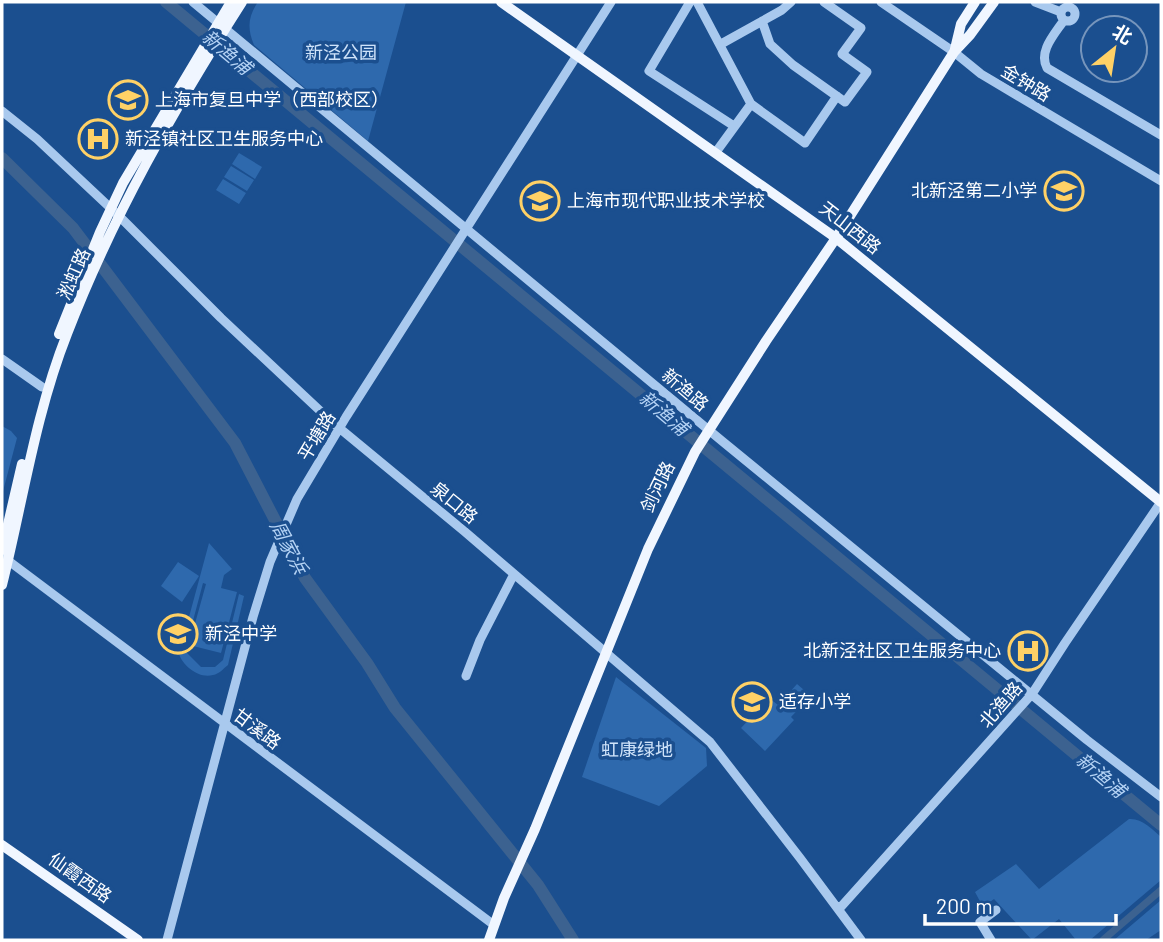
<svg xmlns="http://www.w3.org/2000/svg" width="1163" height="942" viewBox="0 0 1163 942" font-family="Barlow,'Noto Sans SC',sans-serif">
  <style>
    .green { fill: #2e69ad }
    .lines { fill: none; stroke-linecap: round; stroke-linejoin: round }
    .canal { stroke: #3c6290; stroke-width: 7 }
    .river { stroke: #3c6290; stroke-width: 12 }
    .minor { stroke: #a9c9ee; stroke-width: 9 }
    .major { stroke: #f0f6ff; stroke-width: 10 }
    .labels { text-anchor: middle; stroke-width: 7; stroke-linejoin: round; paint-order: stroke }
    .park-label { font-size: 18px; fill: #cfe3fa; stroke: #1b4f8f }
    .street-label { font-size: 18px; fill: #fff; stroke: #1b4f8f }
    .poi-label { font-size: 18px; fill: #fff; stroke: #1b4f8f; text-anchor: start }
    .water-label { font-size: 19px; font-style: italic; fill: #b5d3f5; stroke: #1b4f8f }
  </style>
  <rect width="100%" height="100%" fill="#1b4f8f"/>
  <path class="green" d="M258,2H406L368,141L254,45C247,29 248,16 258,2Z
    M239,153L262,167L255,179L232,164Z
    M231,166L254,180L247,191L224,177Z
    M223,179L246,193L239,204L216,190Z
    M2,426L11,431L17,438L2,495Z
    M209,543L232,569L224,575L221,588L237,592L221,653L189,645L206,584L203,583L185,651L201,667H215L223,660L239,594L244,596L228,665C223,669 219,674 213,675C199,679 183,666 179,654Z
    M178,562L199,576L182,602L161,586Z
    M616,677L706,748L707,766L659,806L582,777Z
    M797,684L811,696L791,717L794,720L765,751L741,728L769,698L778,705Z
    M1129,819C1142,818 1152,829 1161,837V880L1090,940H1076L1059,919L1032,940L994,899L983,907L975,892L1016,864L1039,889Z
    M1161,900V930L1146,940H1114Z"/>
  <g class="lines">
    <path class="canal" d="M1103,940L1161,890"/>
    <path class="river" d="M166,2L1161,825
      M2,158L73,228L235,443L305,578L367,663L395,708L538,885L573,940"/>
    <path class="minor" d="M193,2L722,441L1087,740L1161,797
      M690,2L649,71L734,126
      M697,2L751,104L805,143L837,96
      M881,2L954,52L981,74L1161,181
      M1035,2L1061,12
      M1061 14a7 7 0 1 1 14 0a7 7 0 1 1-14 0Z
      M1064,20C1055,34 1038,51 1047,68L1161,135
      M762,21L770,44L793,65L845,102L867,72L842,54L861,28L824,2
      M721,44L782,10L791,2
      M2,111L37,139L119,216L221,318L332,422L464,531L710,742L800,858L861,940
      M716,152L751,104
      M2,359L42,387
      M2,556L494,925
      M466,676L480,640L514,574
      M839,909L1032,694L1065,643L1161,502
      M167,940L253,617L270,562L297,499L346,417L611,2
      M991,940L980,922L996,910"/>
    <path class="major" d="M501,2L836,238L1161,502
      M955,49L961,24L975,2
      M59,334L100,232L123,183L231,2
      M2,550L22,464
      M2,585C23,501 35,415 67,334C112,217 175,107 242,2
      M2,845L138,940
      M489,940L504,898L535,829L648,549L695,452L766,341L836,238L954,52L970,35L994,2"/>
  </g>
  <defs>
    <g id="school-ring" transform="scale(2.0125)"><circle r="9.5" fill="#1b4f8f" stroke="#ffd166" stroke-width="1.5"/><path d="M0-5L7-2L0 1L-7-2ZM-4 1L0 2.5L4 1V4Q0 6-4 4Z" fill="#ffd166"/></g>
    <g id="hospital-ring" transform="scale(2.0125)"><circle r="9.5" fill="#1b4f8f" stroke="#ffd166" stroke-width="1.5"/><path d="M-5-5h3v3.5h4V-5h3V5h-3V1.5h-4V5h-3Z" fill="#ffd166"/></g>
  </defs>
  <g fill-rule="evenodd">
    <use href="#school-ring" x="128" y="100"/>
    <use href="#hospital-ring" x="98" y="139"/>
    <use href="#school-ring" x="1064" y="191"/>
    <use href="#school-ring" x="540" y="201"/>
    <use href="#school-ring" x="178" y="634"/>
    <use href="#hospital-ring" x="1028" y="651"/>
    <use href="#school-ring" x="752" y="702"/>
  </g>
  <g class="labels">
    <g class="park-label">
      <text x="341" y="59">新泾公园</text>
      <text x="637" y="756">虹康绿地</text>
    </g>
    <g class="street-label">
      <text transform="translate(1026 83) rotate(31)" y="6">金钟路</text>
      <text transform="translate(850 228) rotate(38)" y="6">天山西路</text>
      <text transform="translate(74 274) rotate(-66)" y="6">淞虹路</text>
      <text transform="translate(685 390) rotate(40)" y="6">新渔路</text>
      <text transform="translate(317 436) rotate(-59)" y="6">平塘路</text>
      <text transform="translate(658 487) rotate(-64)" y="6">剑河路</text>
      <text transform="translate(454 503) rotate(39)" y="6">泉口路</text>
      <text transform="translate(1001 705) rotate(-49)" y="6">北渔路</text>
      <text transform="translate(257 729) rotate(37)" y="6">甘溪路</text>
      <text transform="translate(80 878) rotate(35)" y="6">仙霞西路</text>
    </g>
    <g class="poi-label">
      <text x="155" y="106">上海市复旦中学（西部校区）</text>
      <text x="125" y="145">新泾镇社区卫生服务中心</text>
      <text x="1037" y="197" text-anchor="end">北新泾第二小学</text>
      <text x="567" y="207">上海市现代职业技术学校</text>
      <text x="205" y="640">新泾中学</text>
      <text x="1001" y="657" text-anchor="end">北新泾社区卫生服务中心</text>
      <text x="779" y="708">适存小学</text>
    </g>
    <g class="water-label">
      <text transform="translate(227 52) rotate(40)" y="7">新渔浦</text>
      <text transform="translate(664 413) rotate(40)" y="7">新渔浦</text>
      <text transform="translate(289 547) rotate(62)" y="7">周家浜</text>
      <text transform="translate(1101 775) rotate(40)" y="7">新渔浦</text>
    </g>
  </g>
  <rect width="1163" height="942" fill="none" stroke="#ffffff" stroke-width="7"/>
  <g transform="translate(1114 49) rotate(30)"><circle r="33" fill="#1b4f8f" stroke="#7695bc" stroke-width="2"/>
  <path d="M0-5L12 26L0 18L-12 26Z" fill="#ffd166"/>
  <text y="-10" font-size="19" font-weight="bold" text-anchor="middle" fill="#ffffff">北</text>
  </g>
  <path d="M925 914v10h191v-10" fill="none" stroke="#ffffff" stroke-width="3.5"/>
  <text x="936" y="914" font-size="21" fill="#ffffff" stroke="#1b4f8f" stroke-width="5" paint-order="stroke">200 m</text>
</svg>
